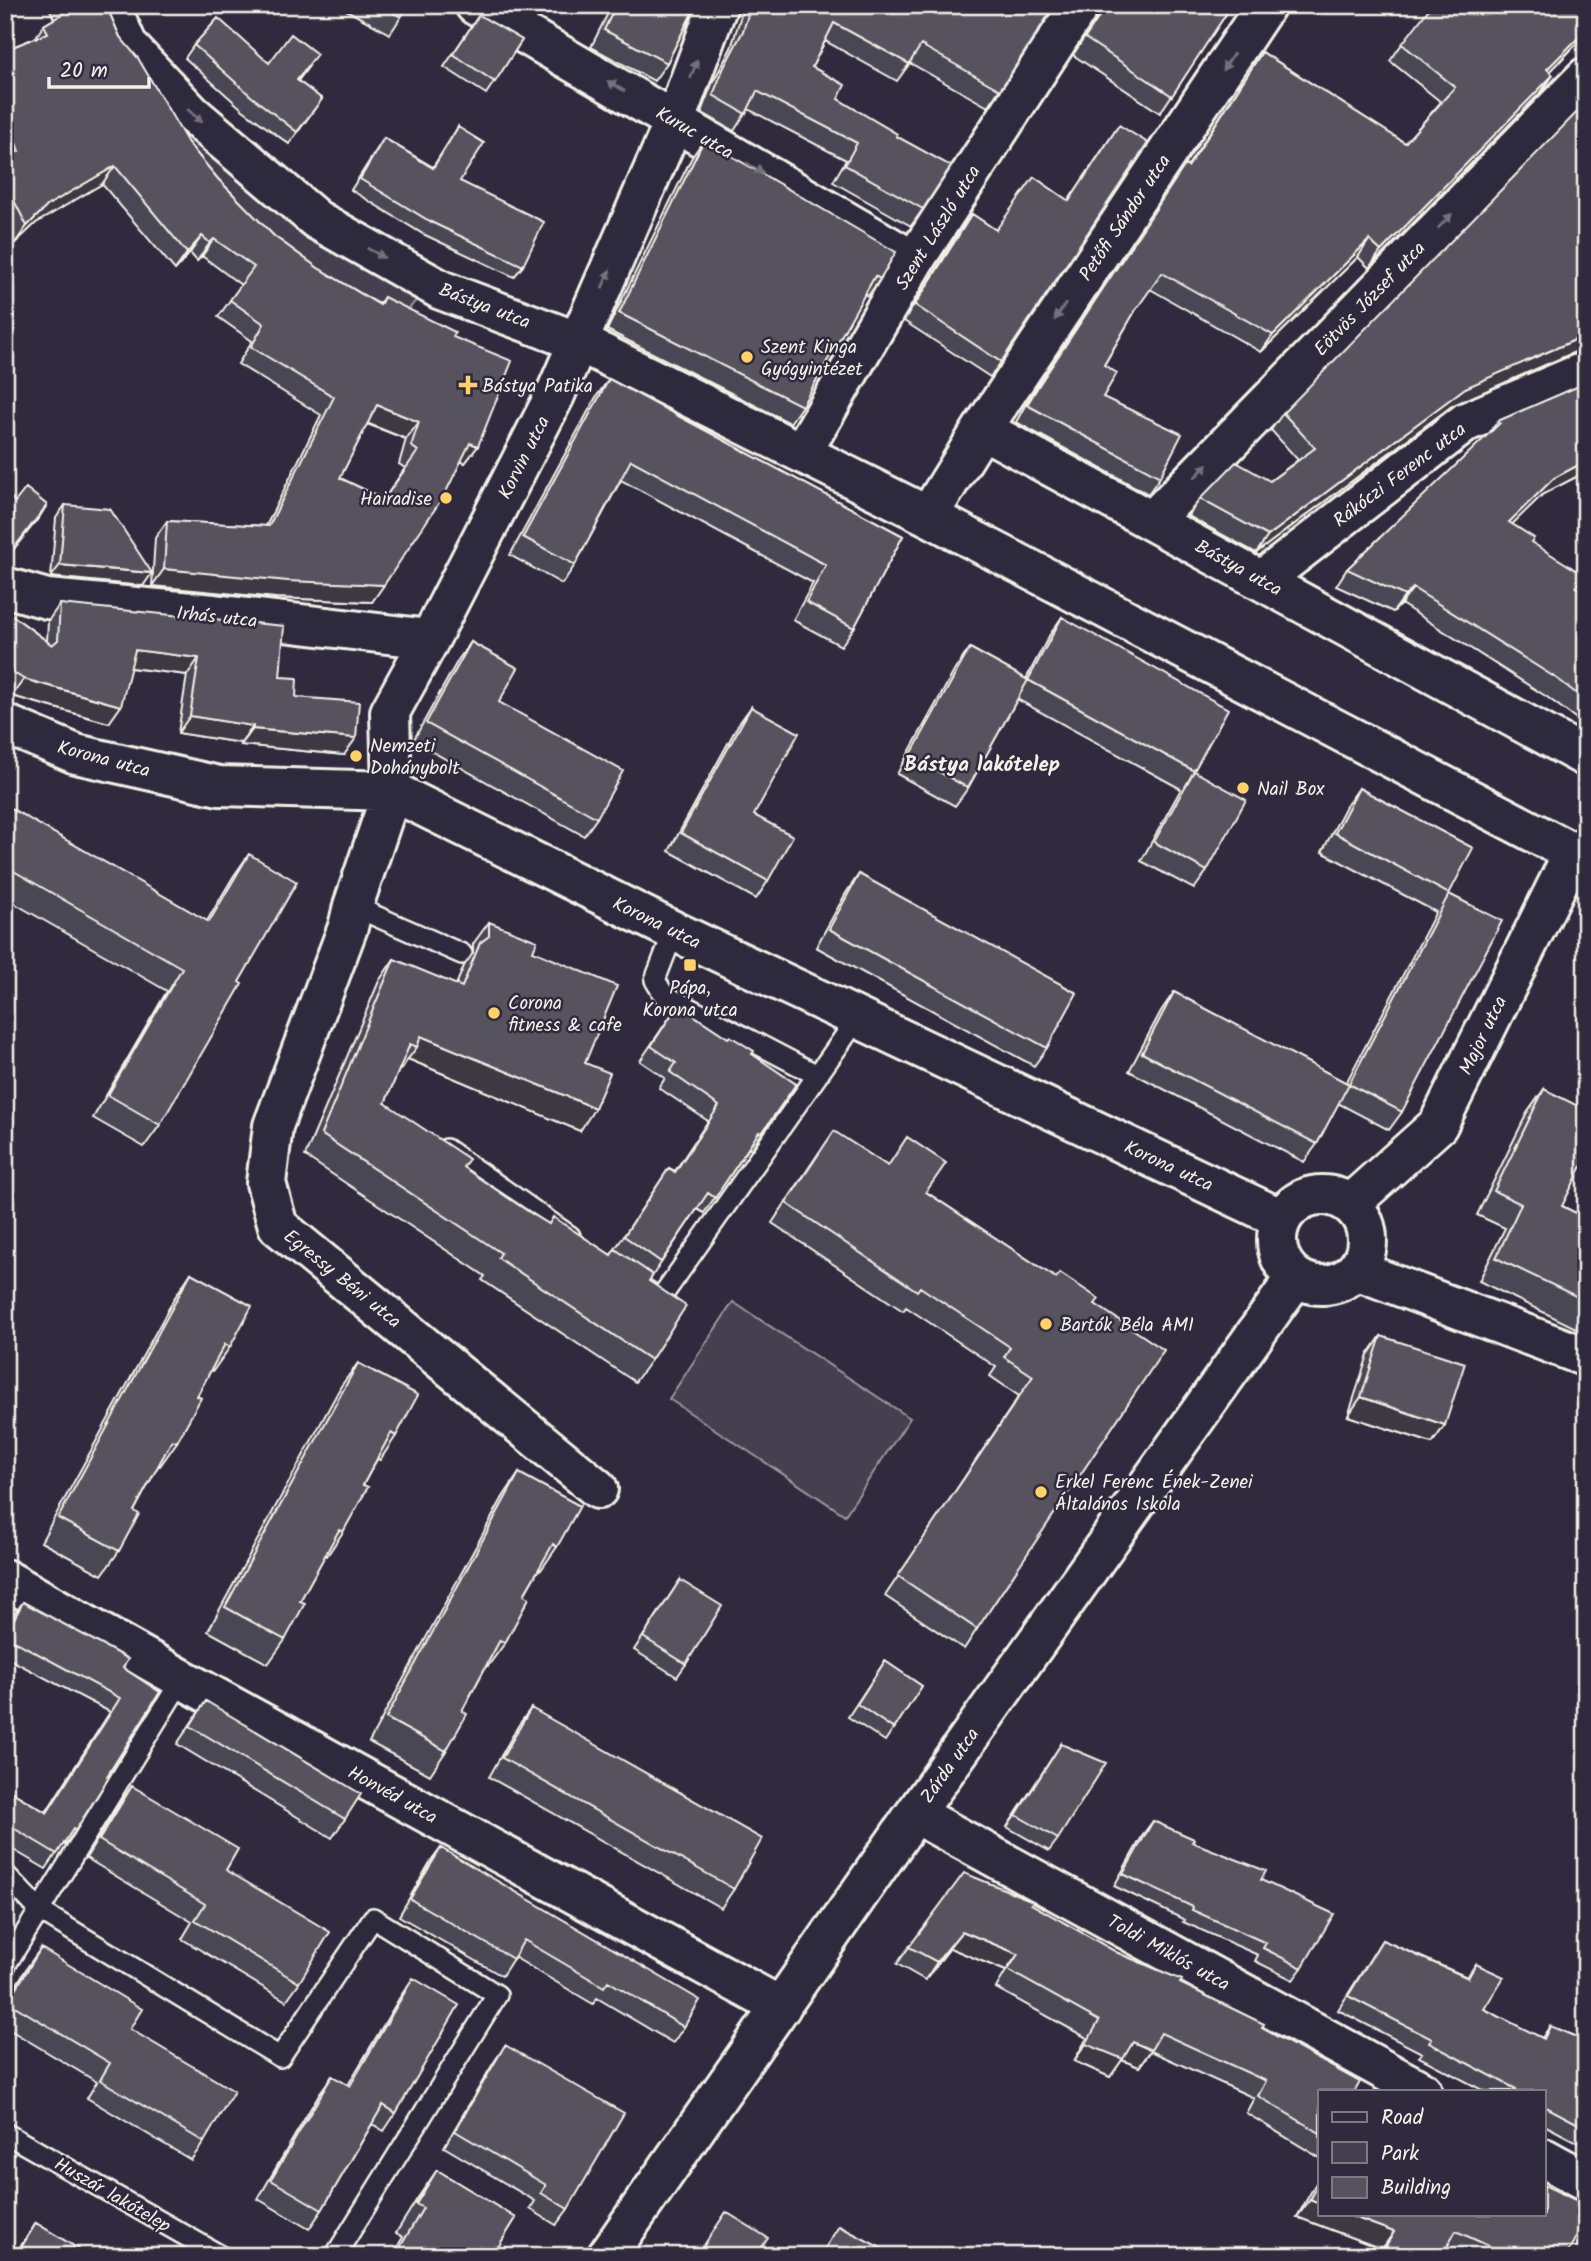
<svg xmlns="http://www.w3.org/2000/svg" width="1591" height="2261" viewBox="0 0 1591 2261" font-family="Kalam,sans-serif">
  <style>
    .green { fill: #454050; stroke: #9c989c; stroke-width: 2 }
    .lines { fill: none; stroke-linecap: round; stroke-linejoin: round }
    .lane-casing { stroke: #f4f1e8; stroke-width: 24 }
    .street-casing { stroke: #f4f1e8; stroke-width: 44 }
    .lane { stroke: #2f2a3d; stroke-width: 19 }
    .street { stroke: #2f2a3d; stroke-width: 38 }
    .wall { fill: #4a4752; stroke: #f4f1e8; stroke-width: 2; fill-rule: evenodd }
    .shaded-wall { fill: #3c3942; stroke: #f4f1e8; stroke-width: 2 }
    .building { fill: #56525f; stroke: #f4f1e8; stroke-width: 2; fill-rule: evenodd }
    .oneway { fill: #747079 }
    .poi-dot { fill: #ffd166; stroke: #2f2a3d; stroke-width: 2.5 }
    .labels { text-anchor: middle; stroke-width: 5; stroke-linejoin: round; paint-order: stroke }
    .street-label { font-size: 19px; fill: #f4f1e8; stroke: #2f2a3d }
    .poi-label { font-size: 19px; fill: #f4f1e8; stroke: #2f2a3d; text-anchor: start }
    .neighbourhood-label { font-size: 21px; font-weight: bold; fill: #f4f1e8; stroke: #2f2a3d }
  </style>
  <rect width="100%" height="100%" fill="#2f2a3d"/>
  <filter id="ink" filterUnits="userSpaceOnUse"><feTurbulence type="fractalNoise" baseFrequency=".0143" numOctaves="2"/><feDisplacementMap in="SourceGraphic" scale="14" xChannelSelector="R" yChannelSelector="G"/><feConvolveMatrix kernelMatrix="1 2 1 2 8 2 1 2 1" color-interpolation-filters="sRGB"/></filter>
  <g filter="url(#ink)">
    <path class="green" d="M187,131L418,298L404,315L328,280L261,230L180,140Z
      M733,1302L910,1418L845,1515L669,1399Z"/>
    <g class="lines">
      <g class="lane-casing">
        <path id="lane" d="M353,906L462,954
          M674,931L655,980L664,995L817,1075
          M446,1149L570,1236
          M646,1290L660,1299L857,1019
          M5,1874L40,1911L280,2057L373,1918L497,1995L335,2256
          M5,1966L182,1679
          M5,2133L221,2256"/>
      </g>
      <g class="street-casing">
        <path id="street" d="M110,5L128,46L192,114L317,220L441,290L579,342L928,516L1573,853
          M475,5L914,261
          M982,429L1266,5
          M802,452L914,261L1080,5
          M928,516L982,429L1586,757
          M1153,520L1586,77
          M1262,580L1466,422L1586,371
          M5,587L47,599L214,614L430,639
          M5,724L76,754L219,786L392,791L674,931L1282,1219
          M1277 1240a45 45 0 1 1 90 0a45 45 0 1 1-90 0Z
          M1350,1204L1438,1125L1573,853L1586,846
          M1356,1270L1586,1357
          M598,1489L278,1226L266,1183L273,1126L348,927L353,906L392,791L390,712L430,639L555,395L675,120L718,5
          M5,1579L182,1679L781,2007
          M916,1812L934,1824L1422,2091
          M1544,2158L1586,2181
          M607,2256L916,1812L1296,1277"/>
      </g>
      <use href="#lane" class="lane"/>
      <use href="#street" class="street"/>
    </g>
    <path class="wall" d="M48,5H106L120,37L188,143L218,179L274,236L318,268L379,304L384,297L453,337L478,446L465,463L461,461L372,602L276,598L152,586L155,538L167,521L266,526L321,415L238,364L252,341L218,317L241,285L202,256L197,261L190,253L175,270L102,184L36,223L15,243L5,225V50L35,38L44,25L54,19ZM367,424L406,439L399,464L405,468L384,499L340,478Z
      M337,5H408L401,17L390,34Z
      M612,5H696L667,63L654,81L591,47Z
      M746,5H1055L988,107L910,63L897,81L825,41L812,67L838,99L896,136L923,209L911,226L833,182L846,160L748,109L734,131L701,112L712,84L731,48L741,15Z
      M1101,5H1232L1160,113L1073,55L1098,17Z
      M479,15L522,40L486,94L444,67Z
      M1586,34L1550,72L1553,75L1541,92L1369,268L1358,257L1261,352L1150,289L1135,311L1104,365L1103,397L1160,477L1148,494L1016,422L1027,402L1174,182L1187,167L1262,52L1405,143L1441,102L1390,61L1402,44Z
      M194,45L269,63L309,66L298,81L322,99L289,144L243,110L185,58Z
      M1119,125L1001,362L990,377L904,321L961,229L972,214L996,230L1068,201Z
      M458,127L460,181L523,266L514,277L423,234L351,190L384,138L433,167Z
      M704,140L880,279L868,296L864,294L802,406L790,423L607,330L692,157Z
      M1585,222L1577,351L1453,405L1256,553L1188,516L1200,499L1270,481L1298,460L1271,430L1283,413Z
      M609,379L903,536L854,628L841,646L793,620L813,583L621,480L575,565L562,584L510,555L596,397Z
      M1586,383V483L1578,476L1543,494L1512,524L1576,587L1586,594V709L1578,720L1547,697L1401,604L1393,612L1336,586L1347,569L1487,436L1498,421Z
      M65,505L143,586L51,577L56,518Z
      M60,604L280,677L344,755L241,745V743L178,733L187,675L130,668L109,723L12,696L5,692V610L47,641L48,621Z
      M1062,617L1194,771L1207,871L1194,889L1141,861L1181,789L1017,699L968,788L955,806L897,774L957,666L970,648L1026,679L1049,636Z
      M471,642L499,702L597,818L584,836L413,741L458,660Z
      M751,707L754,815L768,881L756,899L669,851L738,725Z
      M1359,788L1449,894L1402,1112L1389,1130L1338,1103L1317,1144L1304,1162L1129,1071L1161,1011L1174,992L1346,1083L1436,912L1322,852L1346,806Z
      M5,805L207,921L233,877L249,854L160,1125L144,1147L93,1118L167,991L5,898Z
      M859,874L1047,1048L1034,1066L816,947L846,893Z
      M489,922L533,951L585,1063L580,1131L408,1059L401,1070L399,1069L385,1103L463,1167L548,1224L611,1255L669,1168L675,1171L708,1121L659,1088L665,1078L640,1061L678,1005L796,1084L751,1149L749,1148L704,1213L697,1209L649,1281L651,1360L635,1382L482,1280L485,1276L305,1156L379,981L394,959L456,985L464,966L473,953V944Z
      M1544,1089L1562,1206L1586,1218V1333L1479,1281L1505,1228L1477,1215L1527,1113Z
      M820,1151L926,1192L1095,1304L977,1629L964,1649L885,1596L1019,1396L990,1376L996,1367L906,1307L903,1311L772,1223Z
      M191,1273L230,1347L213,1371L211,1370L197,1396L177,1442L160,1466H158L134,1511L119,1551L102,1575L41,1542L175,1297Z
      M1381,1336L1445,1425L1432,1443L1348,1416L1368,1355Z
      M358,1363L396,1436L380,1460L377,1459L363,1485L343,1532L327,1556L325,1555L300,1601L285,1640L268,1664L208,1631L341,1386Z
      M519,1473L557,1547L541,1570L539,1569L524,1595L505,1643L488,1666H486L462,1711L446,1751L430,1775L369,1742L503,1497Z
      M680,1580L686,1664L677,1677L634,1650Z
      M23,1602L160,1692L107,1776L75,1831L65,1845L63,1844L46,1869L5,1845V1788L46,1812L110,1712L5,1657V1630L12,1617Z
      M885,1661L922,1686L885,1741L848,1717Z
      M206,1701L345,1819L332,1838L177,1744Z
      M531,1708L734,1889L721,1908L489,1777L518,1726Z
      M1061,1744L1058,1839L1049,1851L1007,1827Z
      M132,1786L226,1870L299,1983L286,2001L182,1939L192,1922L86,1858L119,1804Z
      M1153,1821L1261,1880L1302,1968L1293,1980L1255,1961L1258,1955L1183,1922L1185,1920L1114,1886L1144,1833Z
      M441,1848L684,2027L673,2043L597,1998L593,2004L514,1957L502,1976L399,1916L429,1864Z
      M1031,1904L1118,1953L1180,1983L1262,2028L1320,2091V2158L1246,2113L1254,2098L1151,2051L1139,2067L1122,2060L1110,2077L1074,2061L1087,2038L996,1988L1006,1971L950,1948L925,1980L897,1964L909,1947Z
      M1382,1940L1467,1977L1476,1964L1484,2009L1542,2038L1550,2026L1586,2041V2147L1544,2125V2091H1484L1419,2057L1422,2053L1338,2010Z
      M41,1948L204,2142L191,2160L87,2098L97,2082L5,2027V2003L28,1966Z
      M413,1978L396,2113L384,2131L372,2124L322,2210L309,2229L258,2199L319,2094L332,2076L348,2085L400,1997Z
      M505,2046L568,2209L556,2225L530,2209L535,2201L444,2147L494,2062Z
      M437,2170L516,2218L492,2256H392L403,2237L396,2233L417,2199Z
      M1320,2176V2214H1544L1566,2256H1460L1446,2249L1442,2256H1378L1382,2249L1297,2217Z
      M36,2223L90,2256H14Z"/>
    <path class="shaded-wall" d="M1586,30V34L1535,86L1547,69Z
      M1553,75L1541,92L1369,268L1381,251Z
      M115,166L102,184L36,223L15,243L27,226L48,205Z
      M202,236L190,253L175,270L187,253Z
      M214,239L202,256L197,261L210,243Z
      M1369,240L1358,257L1261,352L1273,335Z
      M1586,335V350L1577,351L1453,405L1256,553L1268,536L1465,388Z
      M377,405L419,422L406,439L364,422Z
      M470,443L478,446L465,463L458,460Z
      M1586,461V464L1578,476L1543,494L1497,539L1509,522L1554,478Z
      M47,505L39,518L5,560V556Z
      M60,565L152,573L143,586L51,577Z
      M164,569L384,585L372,602L276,598L152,586Z
      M1413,588L1401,604L1393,612L1405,596Z
      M135,650L199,658L187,675L123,667Z
      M24,679L121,706L109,723L12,696Z
      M190,716L253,726L241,743L178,733Z
      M253,729L356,738L344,755L241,745Z
      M421,1036L595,1108L580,1131L408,1059L417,1047Z
      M1361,1397L1445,1425L1432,1443L1348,1416Z
      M962,1931L1018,1954L1006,1971L950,1948L925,1980L937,1962Z
      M1133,2042L1151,2050L1139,2067L1122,2060L1110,2077L1074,2061L1086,2044Z
      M1310,2200L1320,2204V2214H1346L1394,2232L1382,2249L1297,2217Z"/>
    <path class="building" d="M69,5H106L120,37L138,58L188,143L218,179L274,236L318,268L380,305L384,297L455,332L453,337L512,361L478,446L470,443L445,494L384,585L288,581L164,569L167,521L269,526L334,397L251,347L264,324L230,300L254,267L214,239L210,243L202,236L187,253L115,166L48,205L27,226L5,183V159L19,151L5,116V50L48,33L44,25L71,9ZM377,405L419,422L411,446L418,451L384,499L340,478Z
      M379,5H408L401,17Z
      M616,5H696L667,63L604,30Z
      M751,5H1055L1000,90L921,45L909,64L834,23L812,67L845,85L838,99L897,134L896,136L951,166L923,209L845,165L857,143L757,91L746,114L713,95L724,67L743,31Z
      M1107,5H1232L1172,96L1085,38Z
      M1432,5H1586V30L1547,69L1553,75L1381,251L1369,240L1273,335L1162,273L1135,311L1104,365L1117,373L1103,397L1182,434L1160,477L1027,405L1039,385L1185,165L1188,167L1262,52L1405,143L1455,87L1402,44Z
      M479,15L522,40L495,82L453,54Z
      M218,18L269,63L291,34L317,54L297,80L322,99L297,132L252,97L194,45Z
      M1586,103V216L1583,219L1586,223V335L1465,388L1268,536L1200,499L1236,462L1270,481L1315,448L1283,413Z
      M1119,125L1148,143L1001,362L915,305L972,214L996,230L1034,177L1069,201Z
      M458,127L484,143L460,181L544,222L523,266L431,222L360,179L384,138L433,168Z
      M704,140L896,252L880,279L875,276L802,406L619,313Z
      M5,374L10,401L5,402Z
      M609,379L903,536L854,628L806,602L826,565L631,460L575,565L523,537Z
      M1586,383V461L1554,478L1509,522L1534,538L1531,542L1584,575L1576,587L1586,594V701L1559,680L1413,588L1405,596L1347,569L1500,423L1498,421Z
      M26,488L47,505L10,553L5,556V490L15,502Z
      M65,505L110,509L152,573L60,565Z
      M60,604L284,626L280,677L297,678L296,697L359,702L356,738L253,729V726L190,716L199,658L135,650L121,706L24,679L5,668V610L52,645L58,640Z
      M1062,617L1228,709L1194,771L1028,680Z
      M471,642L518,668L499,702L623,771L597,818L426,723Z
      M970,648L1028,680L968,788L910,756Z
      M751,707L799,733L754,815L793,836L768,881L681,833Z
      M1194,771L1246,800L1207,871L1154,842Z
      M1359,788L1473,848L1449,894L1335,833Z
      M5,805L209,922L249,854L297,882L239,982L242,984L160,1125L108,1095L182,968L5,866Z
      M859,874L1077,993L1047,1048L829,929Z
      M1449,894L1502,921L1402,1112L1349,1084Z
      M489,922L537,941L533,951L617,986L585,1063L610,1073L595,1108L421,1036L417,1047L410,1044L385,1103L469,1159L463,1167L529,1212L549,1224L553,1217L611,1255L615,1249L653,1275L649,1281L686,1306L651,1360L498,1258L501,1253L321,1134L394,959L462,987L480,943L489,936Z
      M1174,992L1349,1084L1317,1144L1142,1053Z
      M678,1005L728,1038L730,1036L754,1051L752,1054L796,1084L762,1133L759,1132L715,1198L708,1193L661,1262L624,1236L669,1168L675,1172L719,1106L670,1072L676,1063L651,1046Z
      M1544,1089L1586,1110V1158L1562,1206L1586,1218V1301L1496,1258L1521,1204L1494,1191Z
      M834,1131L888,1166L907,1137L946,1163L926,1192L1056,1278L1060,1273L1099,1299L1095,1304L1164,1350L977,1629L898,1576L1033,1376L1004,1357L1010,1347L920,1287L917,1291L786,1203Z
      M191,1273L252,1306L230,1347L225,1344L197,1396L201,1398L177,1442L172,1440L134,1511L139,1514L119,1551L58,1518Z
      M1381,1336L1465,1363L1445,1425L1361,1397Z
      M358,1363L418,1395L396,1436L391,1433L363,1485L368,1487L343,1532L339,1530L300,1601L305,1603L285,1640L225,1607Z
      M519,1473L580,1506L557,1547L553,1544L524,1595L529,1598L505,1643L500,1640L462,1711L467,1714L446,1751L386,1718Z
      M680,1580L722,1606L686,1664L643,1637Z
      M23,1602L128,1659L123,1668L160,1692L107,1776L109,1777L75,1831L73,1829L57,1854L5,1823V1788L47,1813L120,1698L5,1636Z
      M885,1661L922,1686L894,1729L857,1704Z
      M206,1701L361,1794L345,1819L190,1726Z
      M531,1708L762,1839L734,1889L502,1758Z
      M1061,1744L1106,1763L1058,1839L1016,1815Z
      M132,1786L238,1849L226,1870L330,1932L299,1983L195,1920L205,1904L99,1840Z
      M1153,1821L1194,1839L1192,1842L1266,1871L1261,1880L1334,1914L1302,1968L1263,1948L1266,1943L1192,1910L1193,1907L1123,1874Z
      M441,1848L700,2000L684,2027L608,1981L604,1987L524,1940L513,1959L410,1899Z
      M964,1873L1033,1901L1031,1904L1118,1953L1182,1980L1180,1983L1264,2024L1262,2028L1360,2082L1355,2091H1320V2133L1258,2096L1266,2081L1161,2033L1151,2050L1133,2042L1123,2059L1086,2044L1099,2021L1008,1970L1018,1954L962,1931L937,1962L909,1947Z
      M1382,1940L1468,1978L1476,1964L1504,1977L1484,2009L1544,2039L1550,2026L1586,2041V2128L1544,2106V2091H1515L1516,2089L1429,2043L1432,2039L1348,1996Z
      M41,1948L142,2009L130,2029L234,2091L204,2142L100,2080L110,2063L8,2002Z
      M413,1978L459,2005L396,2113L383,2105L322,2210L271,2180L332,2076L350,2086Z
      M505,2045L624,2113L568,2209L541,2193L546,2185L455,2131Z
      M437,2170L516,2218L495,2252L488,2248L483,2256H395L423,2208L416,2204Z
      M1320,2181V2204L1310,2200Z
      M1544,2185L1586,2205V2218L1566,2256H1511L1456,2231L1442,2256H1380L1394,2232L1346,2214H1544Z
      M726,2212L768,2238L756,2256H697Z
      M36,2223L90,2256H16Z
      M839,2226L885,2250L881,2256H820Z"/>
    <defs><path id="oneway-solid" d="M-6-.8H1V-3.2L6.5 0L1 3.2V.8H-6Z" transform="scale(1.75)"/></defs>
    <g class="oneway">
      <use href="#oneway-solid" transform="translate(1228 62) rotate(124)"/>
      <use href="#oneway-solid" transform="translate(694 69) rotate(-70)"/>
      <use href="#oneway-solid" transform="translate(616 86) rotate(-150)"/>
      <use href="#oneway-solid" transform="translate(195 116) rotate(42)"/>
      <use href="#oneway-solid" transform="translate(755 168) rotate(31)"/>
      <use href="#oneway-solid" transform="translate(1445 221) rotate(-46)"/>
      <use href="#oneway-solid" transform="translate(376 253) rotate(29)"/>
      <use href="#oneway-solid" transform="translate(606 279) rotate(-67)"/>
      <use href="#oneway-solid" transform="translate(1060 312) rotate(124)"/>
      <use href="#oneway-solid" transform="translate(1201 471) rotate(-46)"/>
    </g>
  </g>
  <g class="poi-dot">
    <circle cx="747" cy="357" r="7"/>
    <path d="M464.5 374.5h7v7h7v7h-7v7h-7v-7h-7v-7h7z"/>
    <circle cx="446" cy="498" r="7"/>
    <circle cx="356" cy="756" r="7"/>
    <circle cx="1243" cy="788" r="7"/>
    <rect x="683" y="958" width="14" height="14" rx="3.5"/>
    <circle cx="494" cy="1013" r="7"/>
    <circle cx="1046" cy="1324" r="7"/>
    <circle cx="1041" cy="1492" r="7"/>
  </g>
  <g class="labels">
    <g class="street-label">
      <text transform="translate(695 132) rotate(30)" y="7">Kuruc utca</text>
      <text transform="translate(1124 217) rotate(-56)" y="7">Petőfi Sándor utca</text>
      <text transform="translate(937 227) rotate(-58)" y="7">Szent László utca</text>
      <text transform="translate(1369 298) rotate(-46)" y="7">Eötvös József utca</text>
      <text transform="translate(485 305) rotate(21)" y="7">Bástya utca</text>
      <text transform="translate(523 457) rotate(-63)" y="7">Korvin utca</text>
      <text transform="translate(1399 474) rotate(-37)" y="7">Rákóczi Ferenc utca</text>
      <text transform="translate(1239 567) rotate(29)" y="7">Bástya utca</text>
      <text transform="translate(217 616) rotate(6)" y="7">Irhás utca</text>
      <text transform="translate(104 758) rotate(15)" y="7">Korona utca</text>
      <text transform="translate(657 922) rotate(26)" y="7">Korona utca</text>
      <text transform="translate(1482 1035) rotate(-64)" y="7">Major utca</text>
      <text transform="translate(1169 1165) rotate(25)" y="7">Korona utca</text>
      <text transform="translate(343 1278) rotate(39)" y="7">Egressy Béni utca</text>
      <text transform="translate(949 1765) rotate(-55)" y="7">Zárda utca</text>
      <text transform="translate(393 1794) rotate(29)" y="7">Honvéd utca</text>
      <text transform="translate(1169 1952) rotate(29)" y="7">Toldi Miklós utca</text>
      <text transform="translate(113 2194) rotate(30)" y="7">Huszár lakótelep</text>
    </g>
    <g class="poi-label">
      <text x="761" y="353">Szent Kinga<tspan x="761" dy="22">Gyógyintézet</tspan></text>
      <text x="482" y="392">Bástya Patika</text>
      <text x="432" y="505" text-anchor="end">Hairadise</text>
      <text x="370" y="752">Nemzeti<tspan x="370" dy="22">Dohánybolt</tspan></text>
      <text x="1257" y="795">Nail Box</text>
      <text x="690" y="994" text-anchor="middle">Pápa,<tspan x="690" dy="22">Korona utca</tspan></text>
      <text x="508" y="1009">Corona<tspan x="508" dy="22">fitness &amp; cafe</tspan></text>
      <text x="1060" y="1331">Bartók Béla AMI</text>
      <text x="1055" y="1488">Erkel Ferenc Ének-Zenei<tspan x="1055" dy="22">Általános Iskola</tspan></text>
    </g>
    <g class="neighbourhood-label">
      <text x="982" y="771">Bástya lakótelep</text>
    </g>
  </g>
  <rect width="1591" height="2261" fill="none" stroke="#2f2a3d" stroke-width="28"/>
  <rect x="14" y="14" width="1563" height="2233" fill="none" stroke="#f4f1e8" stroke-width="2.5" filter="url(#ink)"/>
  <rect x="1318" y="2090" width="228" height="126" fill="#2f2a3d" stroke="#7e7a81" stroke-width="2"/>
  <rect x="1332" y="2112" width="35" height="10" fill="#2f2a3d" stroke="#7e7a81" stroke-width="2"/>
  <text x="1381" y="2124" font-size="21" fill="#f4f1e8">Road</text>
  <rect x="1332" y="2142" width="35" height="21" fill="#454050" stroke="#7e7a81" stroke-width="2"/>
  <text x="1381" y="2160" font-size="21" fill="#f4f1e8">Park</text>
  <rect x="1332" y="2177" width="35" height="21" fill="#56525f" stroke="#7e7a81" stroke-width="2"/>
  <text x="1381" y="2194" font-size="21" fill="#f4f1e8">Building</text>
  <path d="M49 77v10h100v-10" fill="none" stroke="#f4f1e8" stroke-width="3.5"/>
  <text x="60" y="77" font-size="21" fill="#f4f1e8" stroke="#2f2a3d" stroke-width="5" paint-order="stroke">20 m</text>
</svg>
